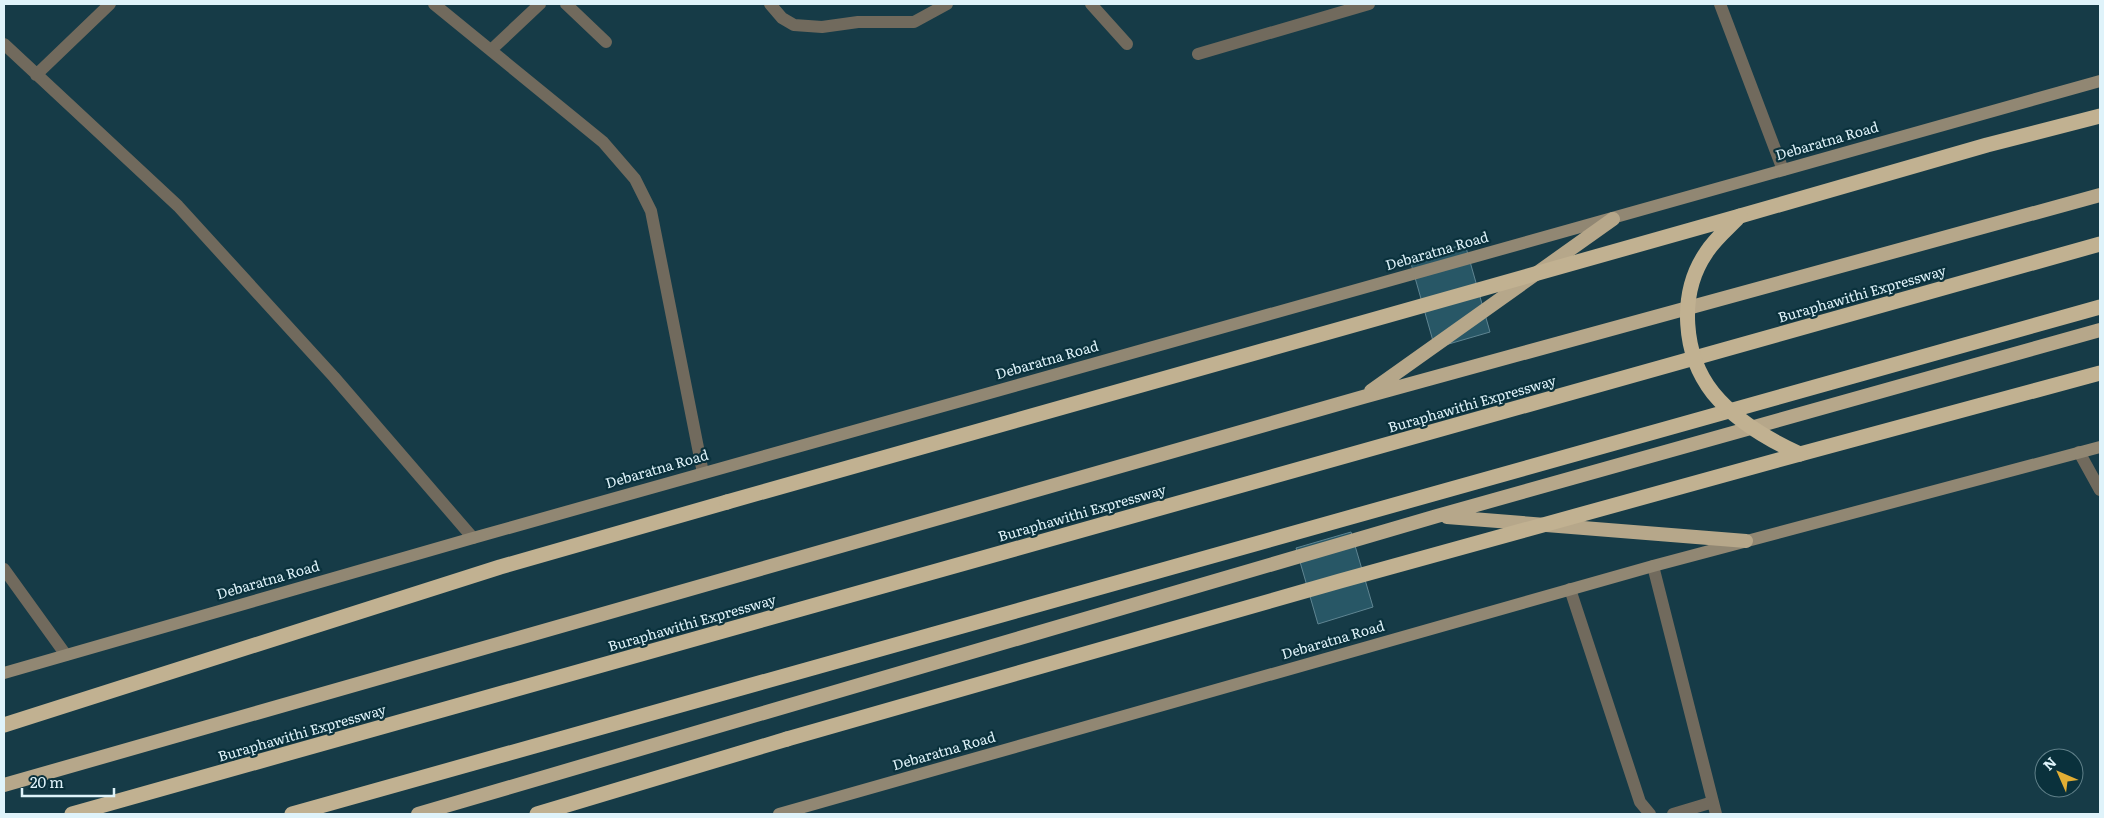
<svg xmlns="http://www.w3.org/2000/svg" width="2104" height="818" viewBox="0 0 2104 818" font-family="Literata,serif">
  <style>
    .building { fill: #285766; stroke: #5f8592 }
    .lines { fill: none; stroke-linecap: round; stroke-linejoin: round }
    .service { stroke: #716a5d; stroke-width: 12 }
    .minor { stroke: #716a5d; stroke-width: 12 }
    .secondary { stroke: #918773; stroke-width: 12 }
    .trunk { stroke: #b6a78a; stroke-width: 14 }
    .motorway { stroke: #c1b191; stroke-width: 15 }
    .motorway-bridge { stroke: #c1b191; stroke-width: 15 }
    .labels { text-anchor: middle; stroke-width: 4.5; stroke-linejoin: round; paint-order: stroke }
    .street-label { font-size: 14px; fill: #dff3fa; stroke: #0a313c }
  </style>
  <rect width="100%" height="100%" fill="#163b47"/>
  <path class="building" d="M1465,244L1490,332L1435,348L1410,260Z
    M1351,532L1373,607L1318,624L1296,548Z"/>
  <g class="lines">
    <path class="service" d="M1653,566L1716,814
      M1570,589L1640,802L1650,814
      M1673,814L1713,802"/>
    <path class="minor" d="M434,4L603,142L635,179L651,211L703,473
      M566,4L606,42
      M770,4L782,18L794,25L822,27L858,22H914L947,4
      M1091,4L1127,44
      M1720,4L1783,170
      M4,44L178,206L334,377L473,538
      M491,50L540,4
      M1198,54L1369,4
      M36,75L110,4
      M2079,452L2100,490
      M4,569L66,655"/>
    <path class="secondary" d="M4,673L473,538L2100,81
      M779,814L1653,566L2100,447"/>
    <path class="trunk" d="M1371,391L1613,219
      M1447,517L1746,541
      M4,785L1363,397L2100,195
      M418,814L1437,516L2100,330"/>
    <path class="motorway" d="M1740,216L1987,145L2100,116
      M1800,454L2100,373
      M4,725L500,567L727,502
      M72,814L2100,244
      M292,814L2100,307
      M537,814L787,739"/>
    <path class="motorway-bridge" d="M1737,219C1726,230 1714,240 1706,253C1678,294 1683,355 1713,393C1735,420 1769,440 1800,454
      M727,502L1740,216
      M787,739L1340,581L1800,454"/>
  </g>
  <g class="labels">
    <g class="street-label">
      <text transform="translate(1827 141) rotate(-16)" y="5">Debaratna Road</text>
      <text transform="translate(1437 251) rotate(-16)" y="5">Debaratna Road</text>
      <text transform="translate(1862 294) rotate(-16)" y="5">Buraphawithi Expressway</text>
      <text transform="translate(1047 360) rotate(-16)" y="5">Debaratna Road</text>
      <text transform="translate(1472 404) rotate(-16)" y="5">Buraphawithi Expressway</text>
      <text transform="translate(657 469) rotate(-16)" y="5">Debaratna Road</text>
      <text transform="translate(1082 513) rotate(-16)" y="5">Buraphawithi Expressway</text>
      <text transform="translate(268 580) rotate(-16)" y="5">Debaratna Road</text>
      <text transform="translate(692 623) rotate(-16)" y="5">Buraphawithi Expressway</text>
      <text transform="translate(1333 640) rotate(-16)" y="5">Debaratna Road</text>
      <text transform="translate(302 733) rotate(-16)" y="5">Buraphawithi Expressway</text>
      <text transform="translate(944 751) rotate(-16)" y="5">Debaratna Road</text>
    </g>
  </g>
  <rect width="2104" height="818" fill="none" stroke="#dff3fa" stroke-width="10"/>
  <g transform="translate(2059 773) rotate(315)"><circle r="24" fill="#0a313c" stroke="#5f7f88"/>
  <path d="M0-4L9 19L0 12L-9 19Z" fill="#e2ae34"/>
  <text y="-8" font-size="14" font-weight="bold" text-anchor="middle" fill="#dff3fa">N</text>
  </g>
  <path d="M22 788v8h92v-8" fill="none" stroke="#dff3fa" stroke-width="2.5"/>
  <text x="30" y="788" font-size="15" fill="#dff3fa" stroke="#0a313c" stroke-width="4" paint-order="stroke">20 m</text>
</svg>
